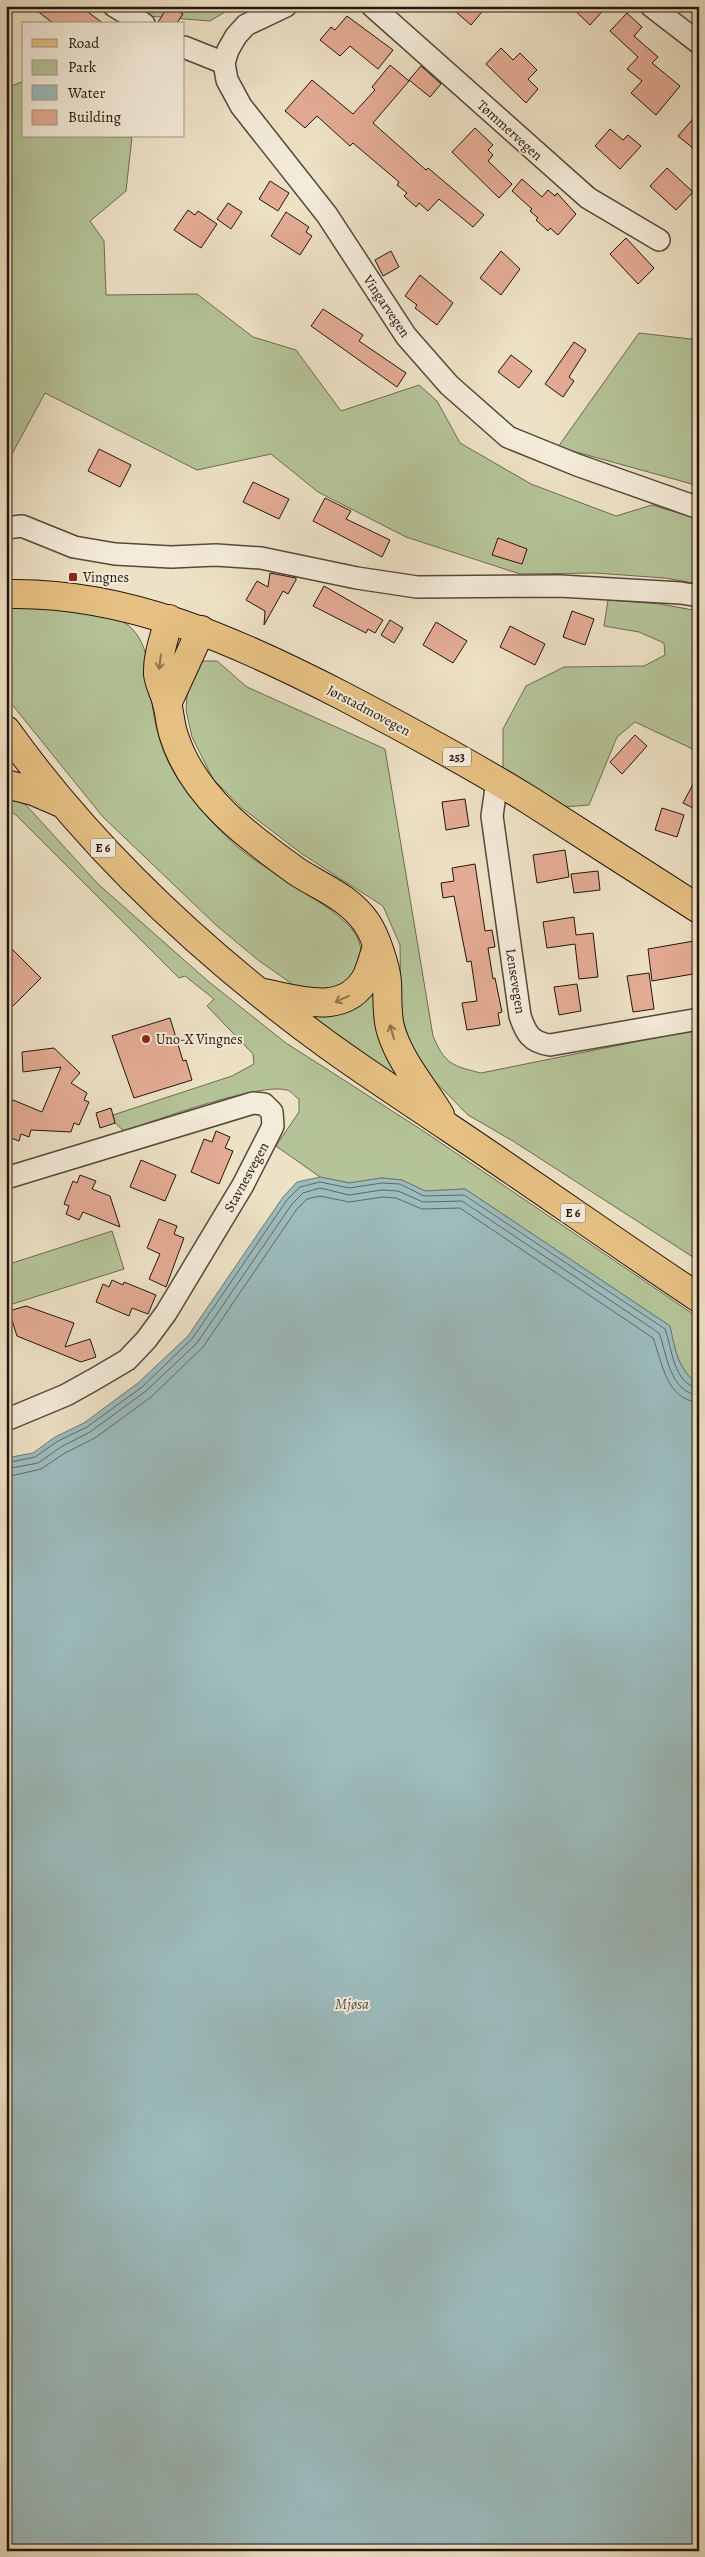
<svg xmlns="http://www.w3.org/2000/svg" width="705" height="2557" viewBox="0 0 705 2557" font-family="Alegreya,serif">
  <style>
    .green { fill: #b5c498; stroke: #6c6c52 }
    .water { fill: #9cbcbe; stroke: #6c7976 }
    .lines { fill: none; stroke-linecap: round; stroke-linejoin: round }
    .shore { stroke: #606864; stroke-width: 1 }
    .building { fill: #e4ac95; stroke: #24140b }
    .minor-casing { stroke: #56483a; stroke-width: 24 }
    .major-casing { stroke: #24140b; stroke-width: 30 }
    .highway-casing { stroke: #24140b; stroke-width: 30 }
    .minor { stroke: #f4ecda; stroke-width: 21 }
    .major { stroke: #e7c183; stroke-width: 28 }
    .highway { stroke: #e7c183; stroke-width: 28 }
    .oneway { stroke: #8f734d }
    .poi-dot { fill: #8f2418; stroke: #f4ecda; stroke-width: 2 }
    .labels { text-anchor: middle; stroke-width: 4; stroke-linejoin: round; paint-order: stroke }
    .shield { fill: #f4ecda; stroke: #625549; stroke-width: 1 }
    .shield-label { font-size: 12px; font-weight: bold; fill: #24140b }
    .street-label { font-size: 14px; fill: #24140b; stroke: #f4ecda }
    .poi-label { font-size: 14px; fill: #24140b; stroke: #f4ecda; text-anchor: start }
    .water-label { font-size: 15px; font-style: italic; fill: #4e4f4a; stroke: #f4ecda }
  </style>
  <rect width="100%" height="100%" fill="#eee2c6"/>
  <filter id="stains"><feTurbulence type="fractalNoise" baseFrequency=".004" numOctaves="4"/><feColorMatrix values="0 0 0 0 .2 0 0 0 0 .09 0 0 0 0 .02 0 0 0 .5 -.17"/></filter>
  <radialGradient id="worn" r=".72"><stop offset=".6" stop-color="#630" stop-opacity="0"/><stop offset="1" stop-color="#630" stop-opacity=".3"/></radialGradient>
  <path class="green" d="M131,6H235L210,21L148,16Z
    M24,81V136L132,137L126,191L90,221L104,241L106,295L197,294L253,337L296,350L341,411L419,385L437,401L460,443L531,484L616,516L652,505L699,519V584L665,578L595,573L520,574L406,537L318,492L271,454L197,470L45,393L6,465V88Z
    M639,333L699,340V486L558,447Z
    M608,600L660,604L699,611V752L635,722L617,737L589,805L563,807L503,772V729L526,686L564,667L644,666L665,655L664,643L639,632L604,626Z
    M17,606C45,608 107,608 128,625C153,646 148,682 153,710C154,721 158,733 161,744C169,769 187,795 205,814C218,829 232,843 249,856C274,874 346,913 357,937C363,949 362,962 360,975L334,995L295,986L258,960L216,925L103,817L6,697V607Z
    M203,661H217L247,687L385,749L433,1036C445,1064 452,1066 481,1073L699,1029V1261L513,1141L468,1115L417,1063L401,1015L400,945L383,906L302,854L242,808L213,779L192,737L186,710L188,683Z
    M6,795L26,805L98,884L209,982L286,1043L425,1132L699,1318V1385C678,1370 675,1350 670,1326L465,1189L425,1191L402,1180L382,1178L349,1183L320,1177L276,1146L299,1112V1099C295,1097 291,1091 287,1090C260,1082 154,1121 124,1131L115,1123L113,1115L232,1076L254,1064L253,1054L207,1006L214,999L185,976L179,978L16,815L6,808Z
    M379,980L403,1081L309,1014Z
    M112,1231L124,1269L6,1306V1265Z"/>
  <path class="water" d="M320,1177L349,1183L382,1178L402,1180L425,1191L465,1189L670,1326C675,1350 678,1370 699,1385V2551H6V1458L33,1453L55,1437L84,1423L138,1383L188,1336L283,1197L297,1182Z"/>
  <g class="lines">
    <path class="shore" d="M6,1463L35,1457L58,1441L87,1427L142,1387L192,1339L287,1200L300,1187L320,1182L349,1188L382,1183L400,1184L424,1196L464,1195L665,1329C672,1347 673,1385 699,1388
      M6,1469L38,1463L61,1447L90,1432L146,1391L197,1343L292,1204L303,1193L320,1188L349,1195L382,1190L398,1191L423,1202L462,1201L659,1333C667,1353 669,1393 699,1395
      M6,1477L41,1469L65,1453L95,1438L151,1397L203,1347L297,1209L307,1199L320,1196L349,1202L383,1197L396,1198L422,1209L460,1208L653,1338C662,1361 666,1401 699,1402"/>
  </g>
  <path class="building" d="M31,6H80L104,24H54Z
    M168,6L183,14L176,24H157Z
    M449,6H487L471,25Z
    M570,6H607L590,25Z
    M627,13L642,27L634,36L658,57L652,63L680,86L656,115L631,93L642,81L627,69L638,57L610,31Z
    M347,16L393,50L378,69L350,46L340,56L320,40L331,27L335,30Z
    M501,48L513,60L520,53L537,70L528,79L538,89L526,103L486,64Z
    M390,65L409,81L373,123L426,170L428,168L484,215L473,227L439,199L428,211L419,203L416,207L404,196L407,193L397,185L399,182L353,143L350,146L317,116L305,128L285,111L312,80L353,114L375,90L372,87Z
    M421,66L441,84L430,97L409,80Z
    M699,112V153L678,136Z
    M475,128L493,145L488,150L493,155L488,161L512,184L499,198L452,152Z
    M610,129L623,140L628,135L641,146L620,169L595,146Z
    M667,168L693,192L676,210L650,186Z
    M522,179L542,197L548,190L555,196L557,193L576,214L558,235L550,228L548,231L536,220L538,218L530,211L532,209L512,191Z
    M270,181L289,193L278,211L259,199Z
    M228,203L242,212L231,229L217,219Z
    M188,210L195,215L198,211L217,224L201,248L174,230Z
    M286,212L309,227L306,232L312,236L300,255L271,236Z
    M626,238L654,268L638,284L610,254Z
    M391,251L399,267L383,276L375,260Z
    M501,251L520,269L501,295L480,278Z
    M420,275L453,303L437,325L415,308L417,305L405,296Z
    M323,309L363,335L359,341L406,373L397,387L311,326Z
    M574,342L586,350L569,377L574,381L563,397L545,384Z
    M511,355L532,371L519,388L498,372Z
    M99,449L131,465L120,487L88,471Z
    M253,482L289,499L279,519L243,502Z
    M325,498L351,511L346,519L390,540L382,557L313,521Z
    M498,538L527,549L522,564L492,555Z
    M270,573L296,578V580L288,594L283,591L264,625L265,611L246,600L257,581L268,587Z
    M324,586L383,620L375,633L368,629L366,633L313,606Z
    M572,611L594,619L585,645L563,637Z
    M390,620L403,628L394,643L381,635Z
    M436,622L467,641L453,663L423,645Z
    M510,626L545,644L535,665L500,647Z
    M635,735L647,746L622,774L610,762Z
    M699,773V811L683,803Z
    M465,799L469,826L446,830L442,802Z
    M662,808L684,815L677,837L655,830Z
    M565,850L569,877L537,883L533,855Z
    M475,864L485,931L492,930L495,947L488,948L493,979L495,978L502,1012L498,1013L500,1025L467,1030L462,1003L477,1001L471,961L467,962L454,896L443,898L441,883L454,881L452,868Z
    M598,871L600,890L574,893L571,874Z
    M574,917L576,935L593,933L598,977L579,979L575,944L547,948L543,922Z
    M694,941L699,973L652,981L648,949Z
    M6,943L41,978L6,1013Z
    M649,973L654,1009L633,1012L627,976Z
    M577,984L581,1011L559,1015L554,987Z
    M170,1018L183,1061L186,1060L192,1080L134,1098L112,1036Z
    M54,1048L80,1073L71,1083L87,1093L84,1100L89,1102L79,1125L74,1123L71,1132L31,1130L29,1137L21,1134L19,1141L6,1136V1100L12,1102L13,1100L42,1112L61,1067L23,1072L22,1052Z
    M111,1108L115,1123L100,1128L96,1113Z
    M216,1131L230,1137L225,1148L233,1151L219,1184L191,1172L204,1139L212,1142Z
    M141,1160L176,1175L165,1201L130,1187Z
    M80,1175L96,1181L92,1189L110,1196L120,1227L83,1212L79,1220L66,1214L69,1206L64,1204L73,1181L77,1183Z
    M159,1219L177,1226L174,1234L184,1238L166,1287L149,1279L160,1254L147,1248Z
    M112,1280L123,1285L124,1282L156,1295L148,1314L132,1308L129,1316L96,1302L103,1284L109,1287Z
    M26,1306L74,1323L65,1347L90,1339L96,1357L81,1362L17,1336L9,1311Z"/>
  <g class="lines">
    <g class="minor-casing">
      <path id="minor" d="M114,6L144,24
        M286,6L246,25L236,36L228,50L224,63L227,80L241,106L327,215L406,336L449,385L508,437L577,465L699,508
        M372,6L588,198L659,240
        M651,6L699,43
        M184,47L224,63
        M6,528L22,526L74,547L115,554L171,557L216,555L261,558L357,578L417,587L560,586L681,593L699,596
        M497,781L492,816L520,1016C526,1034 531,1042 550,1045L699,1019
        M6,1178L253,1103L264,1104L272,1112L273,1126L243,1185L166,1313L146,1340L127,1360L93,1380L66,1395L6,1420"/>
    </g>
    <g class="major-casing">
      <path id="major" d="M6,594C127,591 238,642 343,696C406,729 469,763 529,800C586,836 642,873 699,909"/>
    </g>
    <g class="highway-casing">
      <path id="highway" d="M169,619C165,636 157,656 158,674C159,684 165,694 167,703C170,714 170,725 174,736C193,796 247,836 296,871C320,887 349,897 366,922C375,934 386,967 387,982C388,998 386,1015 391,1031C401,1063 423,1087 440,1115
        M167,704L201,630
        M6,730C94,853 207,957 329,1046C368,1074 408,1100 448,1127C532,1183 615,1242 699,1298
        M6,784L33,791L61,803
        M264,993C299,1000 346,1017 367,976C371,967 374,956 377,946"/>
    </g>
    <use href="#minor" class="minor"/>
    <use href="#major" class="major"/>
    <use href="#highway" class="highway"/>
  </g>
  <defs><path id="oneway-shaft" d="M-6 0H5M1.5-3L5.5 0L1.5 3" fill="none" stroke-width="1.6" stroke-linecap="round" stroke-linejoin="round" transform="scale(1.25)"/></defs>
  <g class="oneway">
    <use href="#oneway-shaft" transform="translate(160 662) rotate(97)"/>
    <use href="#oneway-shaft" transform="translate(342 999) rotate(155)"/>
    <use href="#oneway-shaft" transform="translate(392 1032) rotate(-106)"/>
  </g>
  <g class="poi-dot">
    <rect x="68" y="572" width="10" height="10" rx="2.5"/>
    <circle cx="146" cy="1039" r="5"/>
  </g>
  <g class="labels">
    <g class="shield">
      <rect x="443" y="747.5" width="28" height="19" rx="4"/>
      <rect x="90.5" y="838.5" width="25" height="19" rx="4"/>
      <rect x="560.5" y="1203.5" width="25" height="19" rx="4"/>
    </g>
    <g class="shield-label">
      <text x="457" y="761">253</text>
      <text x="103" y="852">E 6</text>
      <text x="573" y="1217">E 6</text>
    </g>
    <g class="street-label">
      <text transform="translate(510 130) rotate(42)" y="5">Tømmervegen</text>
      <text transform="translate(387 306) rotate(56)" y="5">Vingarvegen</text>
      <text transform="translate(369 710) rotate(28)" y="5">Jørstadmovegen</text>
      <text transform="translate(516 981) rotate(81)" y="5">Lensevegen</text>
      <text transform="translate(246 1177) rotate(-61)" y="5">Stavnesvegen</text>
    </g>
    <g class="poi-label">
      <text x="83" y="582">Vingnes</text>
      <text x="156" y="1044">Uno-X Vingnes</text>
    </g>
    <g class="water-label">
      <text x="352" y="2009">Mjøsa</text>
    </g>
  </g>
  <rect width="705" height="2557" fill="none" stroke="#eee2c6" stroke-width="25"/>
  <rect x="8" y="8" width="690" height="2542" fill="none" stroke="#24140b" stroke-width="2.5"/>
  <rect x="12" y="12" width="680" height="2532" fill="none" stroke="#24140b"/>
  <rect x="22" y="22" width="162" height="115" fill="#f4ecda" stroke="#a19687"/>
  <rect x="32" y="39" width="25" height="8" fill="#e7c183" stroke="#a19687"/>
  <text x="68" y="48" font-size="15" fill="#24140b">Road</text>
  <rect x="32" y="60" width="25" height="15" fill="#b5c498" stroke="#a19687"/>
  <text x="68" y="72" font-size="15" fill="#24140b">Park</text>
  <rect x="32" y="85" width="25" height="15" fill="#9cbcbe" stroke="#a19687"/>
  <text x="68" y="98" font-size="15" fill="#24140b">Water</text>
  <rect x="32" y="110" width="25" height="15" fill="#e4ac95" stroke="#a19687"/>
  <text x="68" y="122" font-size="15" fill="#24140b">Building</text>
  <rect width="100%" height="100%" filter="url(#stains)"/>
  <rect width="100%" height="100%" fill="url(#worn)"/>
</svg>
